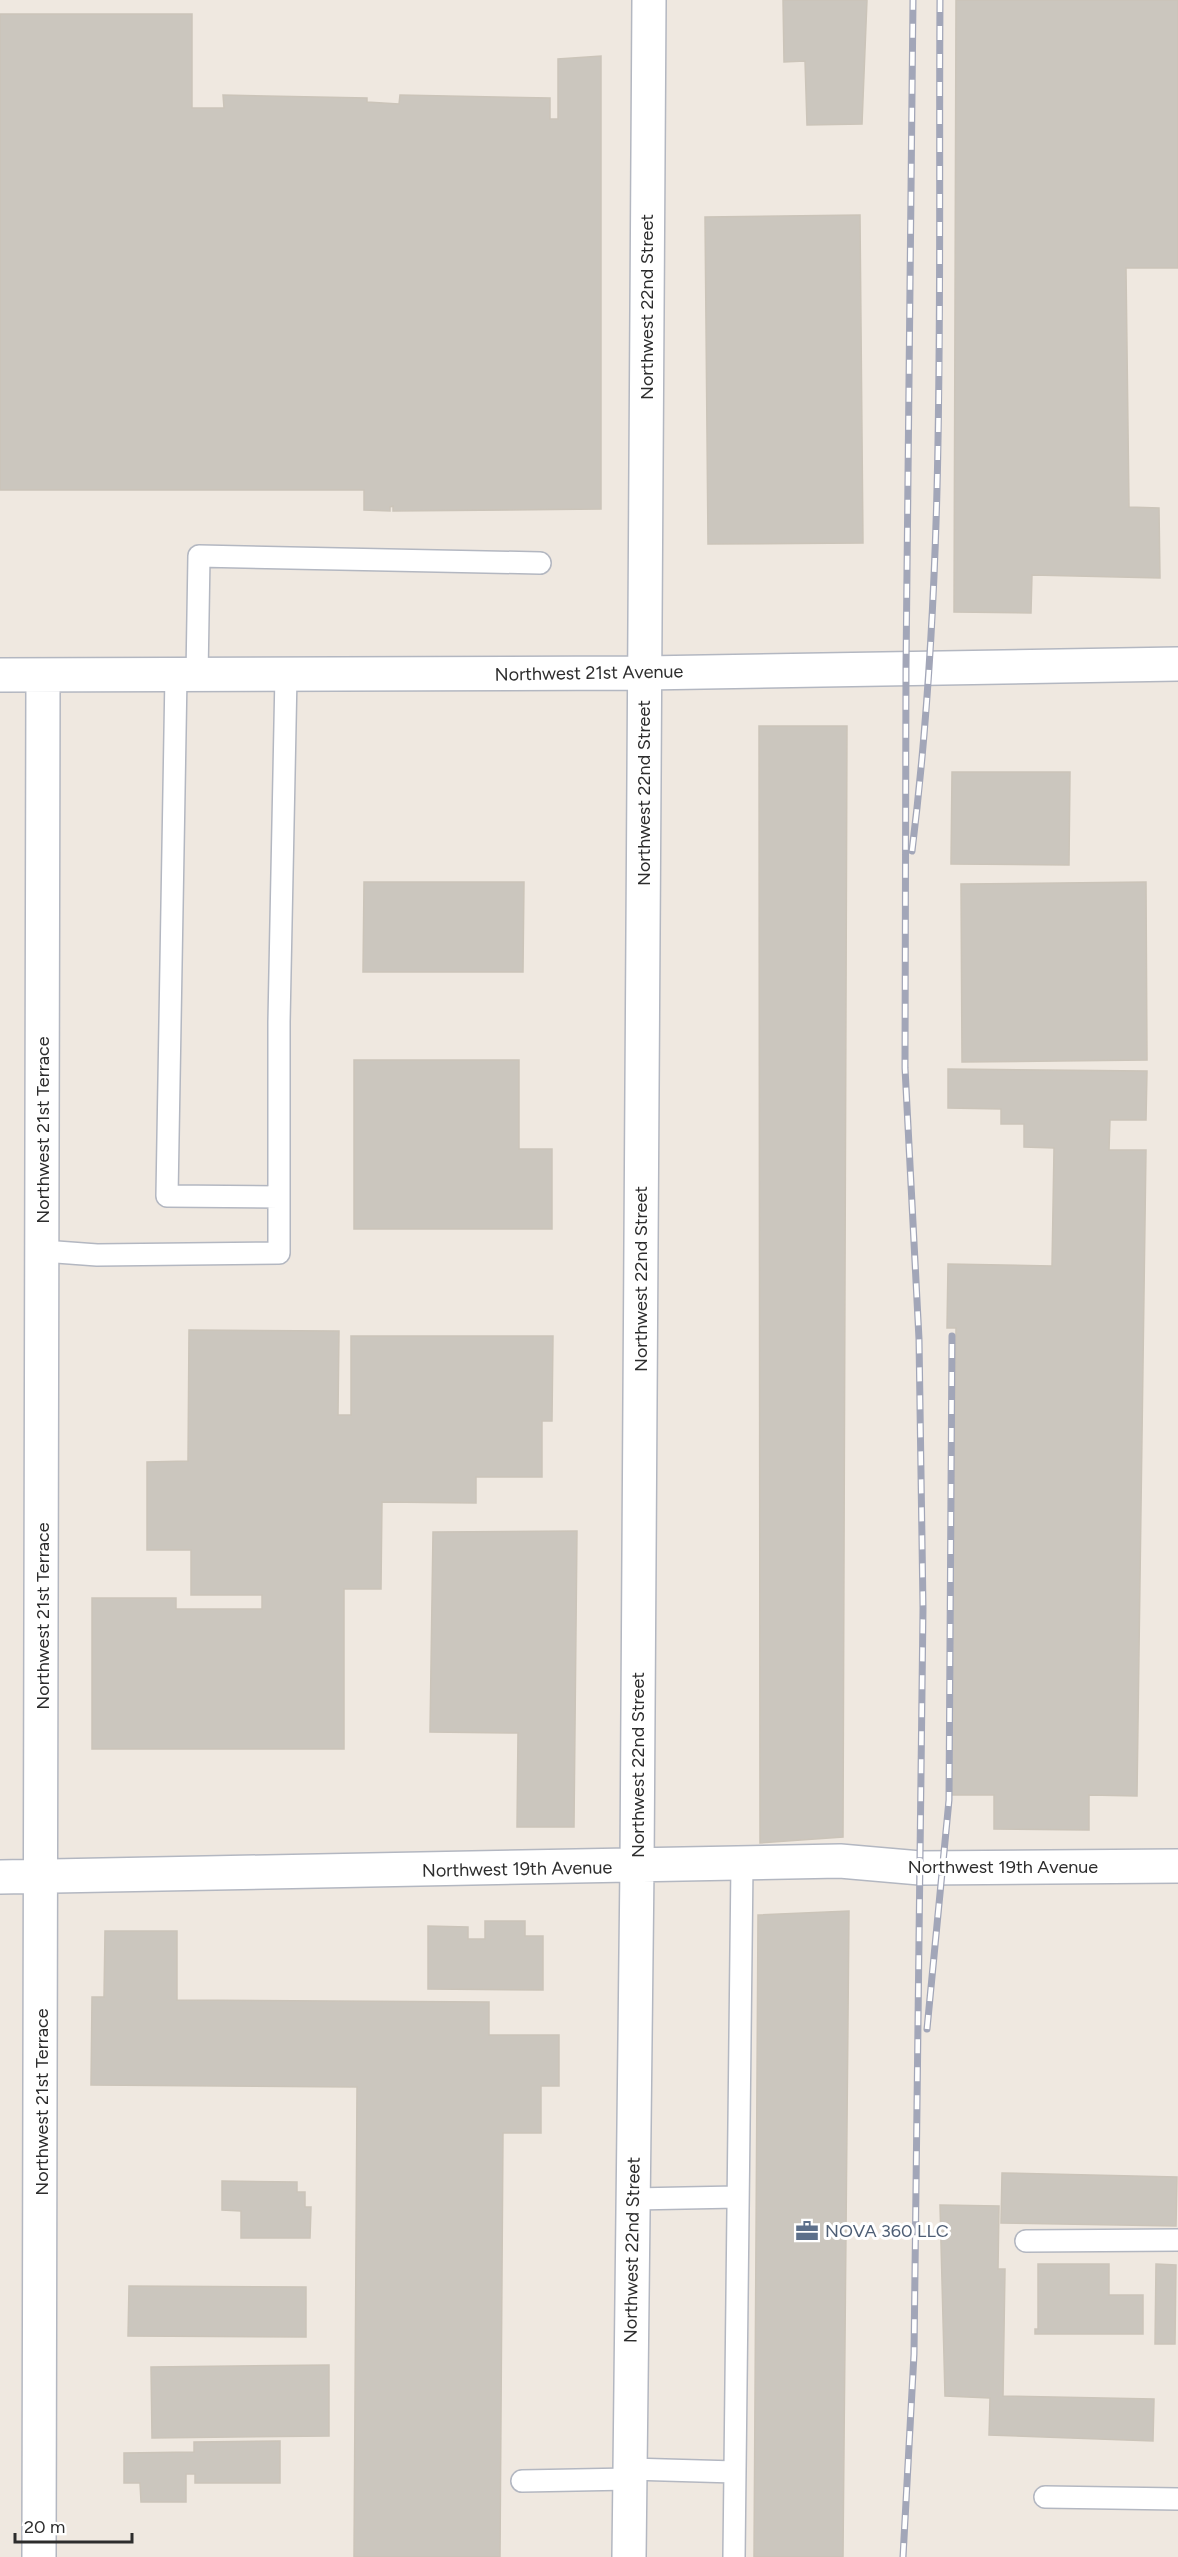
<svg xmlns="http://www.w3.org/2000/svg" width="1178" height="2557" viewBox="0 0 1178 2557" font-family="Figtree,sans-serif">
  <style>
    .building { fill: #cbc6be; stroke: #cbc4b9; stroke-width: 1.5 }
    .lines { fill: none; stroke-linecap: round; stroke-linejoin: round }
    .service-casing { stroke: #b3b7c1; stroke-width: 24 }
    .minor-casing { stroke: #b3b7c1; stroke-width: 36 }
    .service { stroke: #fff; stroke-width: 21 }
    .minor { stroke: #fff; stroke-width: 33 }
    .rail-casing { stroke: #a2a6b8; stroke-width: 7 }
    .rail { stroke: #fff; stroke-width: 4.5; stroke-dasharray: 14; stroke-linecap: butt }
    .labels { text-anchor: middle; stroke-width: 6; stroke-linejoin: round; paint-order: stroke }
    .street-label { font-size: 18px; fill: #2d2d2d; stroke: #fff }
    .service-label { font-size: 18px; fill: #4e5e75; stroke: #fff; text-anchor: start }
  </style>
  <rect width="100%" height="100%" fill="#efe8e0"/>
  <path class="building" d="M783,0H867L862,124L807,125L805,61L784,62Z
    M956,0H1178V268H1126L1129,507L1159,508L1160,578L1032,575L1031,613L954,612Z
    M0,14H192V108H224L223,95L367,98V102L399,104L400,95L550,98V119H558V59L601,56V509L393,511V506L390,507V511L364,510V490H0Z
    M860,215L863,543L708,544L705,217Z
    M759,726H847L843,1837L760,1843Z
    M952,772H1070L1069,865L951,864Z
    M364,882H524L523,972H363Z
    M1146,882L1147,1060L962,1062L961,884Z
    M354,1060H519V1149H552V1229H354Z
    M948,1069L1147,1071L1146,1120H1110L1109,1150H1146L1137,1796L1089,1795V1830L994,1829V1795H950L956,1328H947L948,1264L1052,1266L1054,1148L1024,1147V1124H1001V1109L948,1108Z
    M189,1330L339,1331L338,1415H351V1336H553L552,1421H542V1477H476V1503L382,1502L381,1589H344V1749H92V1598H176V1609H262V1595H191V1550H147V1462L188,1461Z
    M577,1531L574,1827H517L518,1733L430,1732L433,1532Z
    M849,1911L843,2557H754L758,1915Z
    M485,1921H525V1936H543V1990L428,1989V1926L468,1927V1939H485Z
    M105,1931H177V2000L489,2002V2035H559V2086H541V2133H503L500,2557H354L357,2087L91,2085L92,1997H104Z
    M1002,2173L1177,2177L1176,2226L1001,2223Z
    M222,2181L297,2182V2192H305V2207H311L310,2238H241V2211L222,2210Z
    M940,2205L999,2206L998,2269H1005L1003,2396L1154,2399L1153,2441L989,2435L990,2398L945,2396Z
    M1038,2264H1109V2295H1143V2334H1035V2329H1038Z
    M1156,2264L1176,2265L1175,2344H1155Z
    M129,2286L306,2287V2337L128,2336Z
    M329,2365V2436L152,2438L151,2367Z
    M280,2441V2483H195V2474H186V2502H141L140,2483H124V2453L194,2452V2442Z"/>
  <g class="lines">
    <g class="service-casing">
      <path id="service" d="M176,675L167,1196L279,1197
        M197,675L199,556L540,563
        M43,1251L97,1255L279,1253V1022L286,675
        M633,2199L737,2197
        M1026,2241L1178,2240
        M630,2469L735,2472
        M522,2481L630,2479
        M1045,2497L1178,2499
        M734,2557L742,1864"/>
    </g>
    <g class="minor-casing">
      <path id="minor" d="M0,675L645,673L1178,664
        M0,1877L840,1861L920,1868L1178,1866
        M39,2557L43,676
        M629,2557L637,1867L649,0"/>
    </g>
    <use href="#service" class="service"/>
    <use href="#minor" class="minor"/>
    <g class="rail-casing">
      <path id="rail" d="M912,851C947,569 938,284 940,0
        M927,2029L949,1800L952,1336
        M903,2557L914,2354L923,1608L919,1339L905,1068L906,667L913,0"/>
    </g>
    <use href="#rail" class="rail"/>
  </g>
  <defs>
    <g id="office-bare" transform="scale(1.8)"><path d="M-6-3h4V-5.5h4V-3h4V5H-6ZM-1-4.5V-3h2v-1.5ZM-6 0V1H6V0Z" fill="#5c6f8a" stroke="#fff" stroke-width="2.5" paint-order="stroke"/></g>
  </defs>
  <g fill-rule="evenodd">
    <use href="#office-bare" x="807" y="2231"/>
  </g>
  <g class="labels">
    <g class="street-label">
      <text transform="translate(647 307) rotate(-90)" y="6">Northwest 22nd Street</text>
      <text transform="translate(589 673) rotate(-1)" y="6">Northwest 21st Avenue</text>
      <text transform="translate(644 793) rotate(-90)" y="6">Northwest 22nd Street</text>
      <text transform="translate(43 1130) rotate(-90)" y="6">Northwest 21st Terrace</text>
      <text transform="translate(641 1279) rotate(-90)" y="6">Northwest 22nd Street</text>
      <text transform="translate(43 1616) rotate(-90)" y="6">Northwest 21st Terrace</text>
      <text transform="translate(638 1765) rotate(-90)" y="6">Northwest 22nd Street</text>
      <text x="1003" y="1873">Northwest 19th Avenue</text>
      <text transform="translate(517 1869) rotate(-1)" y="6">Northwest 19th Avenue</text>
      <text transform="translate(42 2102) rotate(-90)" y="6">Northwest 21st Terrace</text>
      <text transform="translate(632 2250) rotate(-89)" y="6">Northwest 22nd Street</text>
    </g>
    <g class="service-label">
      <text x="825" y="2237">NOVA 360 LLC</text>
    </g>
  </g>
  <path d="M15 2533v9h117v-9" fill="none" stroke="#2d2d2d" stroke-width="3"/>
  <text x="24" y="2533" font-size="18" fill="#2d2d2d" stroke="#ffffff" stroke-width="4.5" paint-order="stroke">20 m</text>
</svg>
